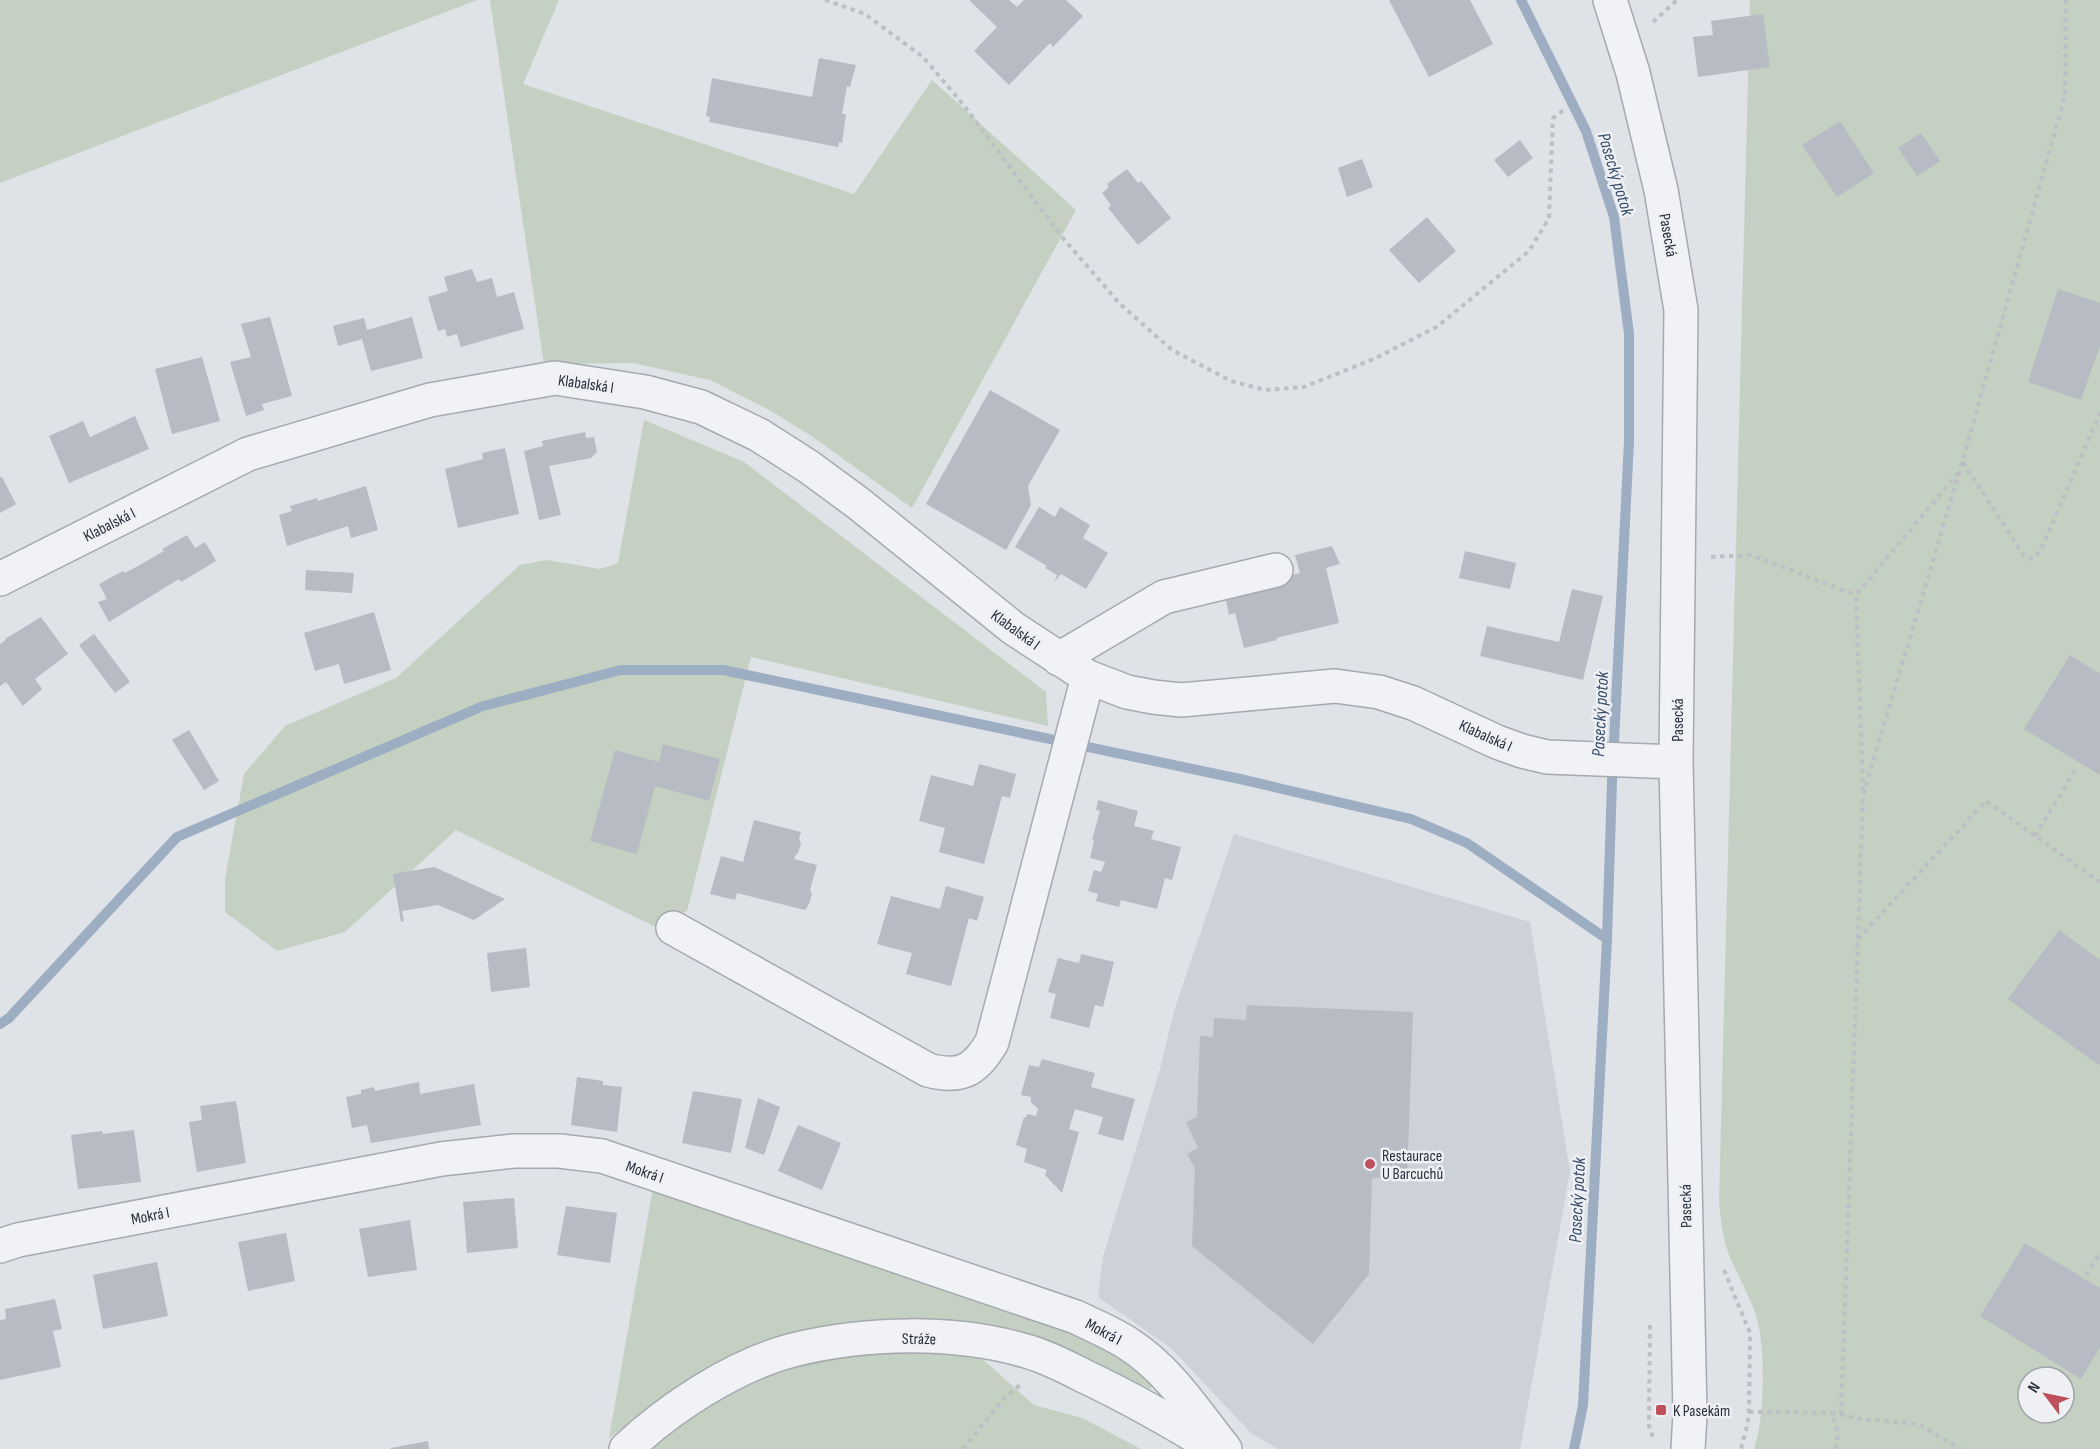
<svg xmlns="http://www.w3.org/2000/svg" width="2100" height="1449" viewBox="0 0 2100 1449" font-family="'Sofia Sans Condensed',sans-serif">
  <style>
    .built { fill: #cdd1d8 }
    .green { fill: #c4d0c1; fill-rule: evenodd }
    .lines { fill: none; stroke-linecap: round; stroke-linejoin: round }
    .stream { stroke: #9daec3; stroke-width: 10 }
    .building { fill: #b7bbc3 }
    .minor-casing { stroke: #a5a9b0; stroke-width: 36 }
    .path { stroke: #bdbfc5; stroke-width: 4; stroke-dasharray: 4.5 4.5; stroke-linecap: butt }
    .minor { stroke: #f1f2f5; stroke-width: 33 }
    .poi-dot { fill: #bf505b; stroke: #eef0f4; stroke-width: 2 }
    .labels { text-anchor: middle; stroke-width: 5; stroke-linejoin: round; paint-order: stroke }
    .street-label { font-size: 16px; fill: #292f3c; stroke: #eef0f4 }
    .poi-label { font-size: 16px; fill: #292f3c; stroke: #eef0f4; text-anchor: start }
    .water-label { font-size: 18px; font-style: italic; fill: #384d6b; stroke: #eef0f4 }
  </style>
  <rect width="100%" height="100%" fill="#dfe2e7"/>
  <path class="built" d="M1234,834L1530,922L1570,1172L1520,1449H1278L1251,1433L1171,1348L1098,1297L1103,1257L1159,1073L1174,1011Z"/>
  <path class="green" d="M0,0H477L0,183Z
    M490,0H559L523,84L854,194L932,80L1076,210L912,508L810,435L771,411L710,380L633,363L544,364Z
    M1750,0H2100V1449H1754C1765,1420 1766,1341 1755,1312C1748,1293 1738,1276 1730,1257C1723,1240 1721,1221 1719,1203ZM2028,1377H2064V1413H2028Z
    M644,420L744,462L1046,692L1048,726L751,657L687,911L675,916L664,931L456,830L345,932L277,951L225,912V879L244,774L285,726L396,678L520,565L547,560L600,569L618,563Z
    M653,1188L1091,1338L1155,1383L1150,1389L1045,1342L839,1329L775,1338L698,1374L609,1438Z
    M872,1349L979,1356L1034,1405L1082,1418L1141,1449H651C695,1409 750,1377 808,1362C829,1357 851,1353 872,1349Z"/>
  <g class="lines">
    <path class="stream" d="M1521,0L1586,131L1614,217L1629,334V441L1612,782L1607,939L1583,1405L1574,1449
      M0,1024L9,1018L177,837L483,706L621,670H723L1240,779L1411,819L1467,843L1607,939"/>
  </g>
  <path class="building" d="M969,0H1009L1017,7L1024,0H1066L1083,16L1053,47L1050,43L1009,85L974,51L997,27Z
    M1389,0H1470L1493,44L1429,77Z
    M1763,14L1770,67L1698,77L1693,37L1713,35L1711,21Z
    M819,58L856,65L850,87L847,86L842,114H846L842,143L839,142L838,147L709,122L710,117L706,116L712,78L812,97Z
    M1840,121L1874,173L1837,197L1802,145Z
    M1921,133L1940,161L1917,176L1898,148Z
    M1520,140L1533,158L1508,177L1494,160Z
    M1362,159L1373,187L1347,197L1338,168Z
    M1127,169L1138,183L1141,181L1171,218L1138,245L1108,208L1111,205L1102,193L1109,187L1107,184Z
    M1427,217L1456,251L1419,283L1389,250Z
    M472,269L477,282L492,278L497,297L514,292L524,329L461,347L457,334L447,337L445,329L438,331L428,297L448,291L444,277Z
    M2058,289L2100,303V345L2081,400L2028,382Z
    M270,317L292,396L262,404L264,410L246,416L230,362L251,357L241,324Z
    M412,317L423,358L371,371L362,339L338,346L333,326L364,318L367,330Z
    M202,357L220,421L172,434L155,369Z
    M990,390L1060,430L1028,486L1031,505L1006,550L926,504Z
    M135,416L149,449L69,483L49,436L83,421L90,437Z
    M585,432L586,438L594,437L597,452L591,458L549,466L561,515L539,520L524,451L543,446L542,441Z
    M505,448L519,514L458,528L445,469L483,459L482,453Z
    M0,477H2L16,504L0,513Z
    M366,486L378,530L351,538L348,526L287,546L279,515L292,511L290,506L317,498L318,501Z
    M1039,507L1055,517L1060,507L1090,525L1083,538L1108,553L1086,589L1061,574L1054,582L1057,575L1045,568L1047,566L1015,547Z
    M187,535L195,548L205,542L216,561L181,582L179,579L109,622L98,602L107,599L99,584L123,571L125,573L145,562L164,551L162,549Z
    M1332,546L1340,564L1326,568L1339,623L1276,638L1277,640L1244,648L1235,613L1229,615L1224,591L1300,573L1295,555Z
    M1465,551L1516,563L1510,589L1459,578Z
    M306,570L354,573L352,593L305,590Z
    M1572,589L1603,596L1583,680L1480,656L1487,626L1559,642Z
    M374,612L391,670L344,684L339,664L315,671L304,633Z
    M41,617L68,654L35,679L42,689L23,706L6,682L0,686V644L6,640L5,639Z
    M94,634L130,682L115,693L79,645Z
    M2070,655L2100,674V775L2024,729Z
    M189,730L219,781L204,790L172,740Z
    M663,744L720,759L709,801L655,786L637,854L590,841L615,750L659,762Z
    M979,764L1016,774L1010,798L1002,796L984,864L939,852L945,828L919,821L931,775L973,786Z
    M1098,800L1138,811L1134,826L1154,831L1151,839L1181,847L1172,880L1165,878L1157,909L1121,900L1119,907L1096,901L1098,894L1088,891L1094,870L1101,872L1105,862L1090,858L1094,841L1092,840L1100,811L1096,810Z
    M754,820L801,832L799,839L801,843L798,853L795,856L794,859L817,865L810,890L812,894L809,904L805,910L737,893L735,900L710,894L721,856L743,862Z
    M434,867L505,899L474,920L438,905L402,911L404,921L401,922L393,874Z
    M946,886L984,897L977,921L969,918L951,986L906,974L912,953L877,944L891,896L940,909Z
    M2059,930L2100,960V1066L2008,999Z
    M526,948L530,987L491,992L487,953Z
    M1081,954L1114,962L1103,1007L1095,1005L1089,1028L1050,1018L1056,994L1048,992L1058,958L1079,963Z
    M1247,1005L1413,1012L1407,1179L1372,1178L1369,1274L1313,1344L1192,1246L1195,1168L1187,1154L1198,1148L1186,1122L1197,1117L1200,1036L1213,1037L1214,1018L1246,1020Z
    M1042,1059L1095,1073L1091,1087L1135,1099L1123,1141L1098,1134L1103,1117L1075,1109L1069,1129L1079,1132L1062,1193L1045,1175L1047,1170L1024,1162L1027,1149L1016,1145L1024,1117L1026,1118L1027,1114L1036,1116L1038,1109L1031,1102V1097L1021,1095L1029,1065L1039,1067Z
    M577,1077L603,1081V1085L622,1087L617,1132L571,1125Z
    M419,1082L420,1094L474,1084L481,1125L371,1143L367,1125L352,1128L346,1097L361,1094V1090L374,1087L375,1091Z
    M693,1091L742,1099L731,1153L682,1143Z
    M758,1098L780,1107L764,1155L745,1148Z
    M236,1101L246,1163L197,1172L189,1122L202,1120L200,1106Z
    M798,1125L841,1143L822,1190L778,1171Z
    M134,1130L141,1182L78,1189L71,1135L102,1131L103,1134Z
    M514,1198L518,1248L467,1253L463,1202Z
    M566,1206L617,1213L610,1263L557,1255Z
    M410,1220L417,1270L368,1277L359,1229Z
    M286,1233L295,1281L248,1291L238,1242Z
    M2025,1243L2100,1288V1347L2081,1379L1980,1316Z
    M157,1262L168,1316L103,1329L93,1275Z
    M55,1299L62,1329L53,1331L61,1367L0,1380V1320L6,1319L5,1309Z
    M428,1441L429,1449H391V1448Z"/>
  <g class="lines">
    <g class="minor-casing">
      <path id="minor" d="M1610,0L1633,73L1661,190L1681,310L1676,762L1690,1414L1688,1449
        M0,579L248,454L430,400L555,378L645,392L701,407L759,435L809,467L858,503L1013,628L1088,677L1127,692L1153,697L1181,700L1335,686L1379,692L1413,703L1497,742L1522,751L1547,757L1676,762
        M1059,659L1164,597L1276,570
        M673,928L928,1070C961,1079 976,1070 992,1042L1088,677
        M0,1246L18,1240L441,1159L514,1151H559L602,1156L1076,1317C1094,1326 1114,1334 1130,1345C1170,1371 1196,1413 1225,1449
        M626,1449C669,1408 735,1365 793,1350C865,1332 954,1330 1026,1351C1048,1357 1068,1368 1088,1378C1132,1399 1174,1423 1215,1448"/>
    </g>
    <path class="path" d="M825,0L865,14L923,57L962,103L1062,237L1120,304L1172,350L1231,381L1265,390L1304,387L1376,358L1438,326L1529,251L1549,218L1553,118L1564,110
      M1653,22L1677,0
      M1963,462L2024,556L2030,559L2040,552L2100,413
      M1711,557L1751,555L1856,595
      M1863,791L1856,595L1958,473
      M2035,836L2077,767
      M1858,939L1986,801L2100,882
      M1724,1270L1750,1333L1749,1412L1747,1426L1741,1449
      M2086,1275L2100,1253
      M1650,1325L1649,1416V1426L1653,1437
      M1749,1412L1832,1413
      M1841,1415L1863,795L1960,470L2065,96L2066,0
      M963,1449L1004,1398L1020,1385
      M1836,1449L1838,1433L1832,1413L1861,1419L1918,1424L1961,1449"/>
    <use href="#minor" class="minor"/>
  </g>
  <g class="poi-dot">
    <circle cx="1370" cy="1164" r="6"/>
    <rect x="1655" y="1404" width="12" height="12" rx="3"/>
  </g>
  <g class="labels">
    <g class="street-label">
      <text transform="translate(1669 235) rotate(80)" y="6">Pasecká</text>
      <text transform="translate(586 383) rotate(8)" y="6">Klabalská I</text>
      <text transform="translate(109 524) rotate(-27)" y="6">Klabalská I</text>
      <text transform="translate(1016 629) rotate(36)" y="6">Klabalská I</text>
      <text transform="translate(1677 720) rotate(-90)" y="6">Pasecká</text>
      <text transform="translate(1486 735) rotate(24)" y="6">Klabalská I</text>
      <text transform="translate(645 1171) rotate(19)" y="6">Mokrá I</text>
      <text transform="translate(1685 1206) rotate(-91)" y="6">Pasecká</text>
      <text transform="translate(150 1215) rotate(-11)" y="6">Mokrá I</text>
      <text transform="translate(1104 1331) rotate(28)" y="6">Mokrá I</text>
      <text transform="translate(919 1338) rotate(1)" y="6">Stráže</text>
    </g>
    <g class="poi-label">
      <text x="1382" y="1161">Restaurace<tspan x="1382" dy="18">U Barcuchů</tspan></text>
      <text x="1673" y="1416">K Pasekám</text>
    </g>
    <g class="water-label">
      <text transform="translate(1616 174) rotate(73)" y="6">Pasecký potok</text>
      <text transform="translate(1600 714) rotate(-87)" y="6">Pasecký potok</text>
      <text transform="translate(1577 1200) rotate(-87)" y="6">Pasecký potok</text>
    </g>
  </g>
  <g transform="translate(2046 1395) rotate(302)"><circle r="28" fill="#eef0f4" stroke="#9fa3aa" stroke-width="1.5"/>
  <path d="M0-4.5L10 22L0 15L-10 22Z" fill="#bf505b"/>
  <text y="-9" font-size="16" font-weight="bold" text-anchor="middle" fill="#292f3c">N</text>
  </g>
</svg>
